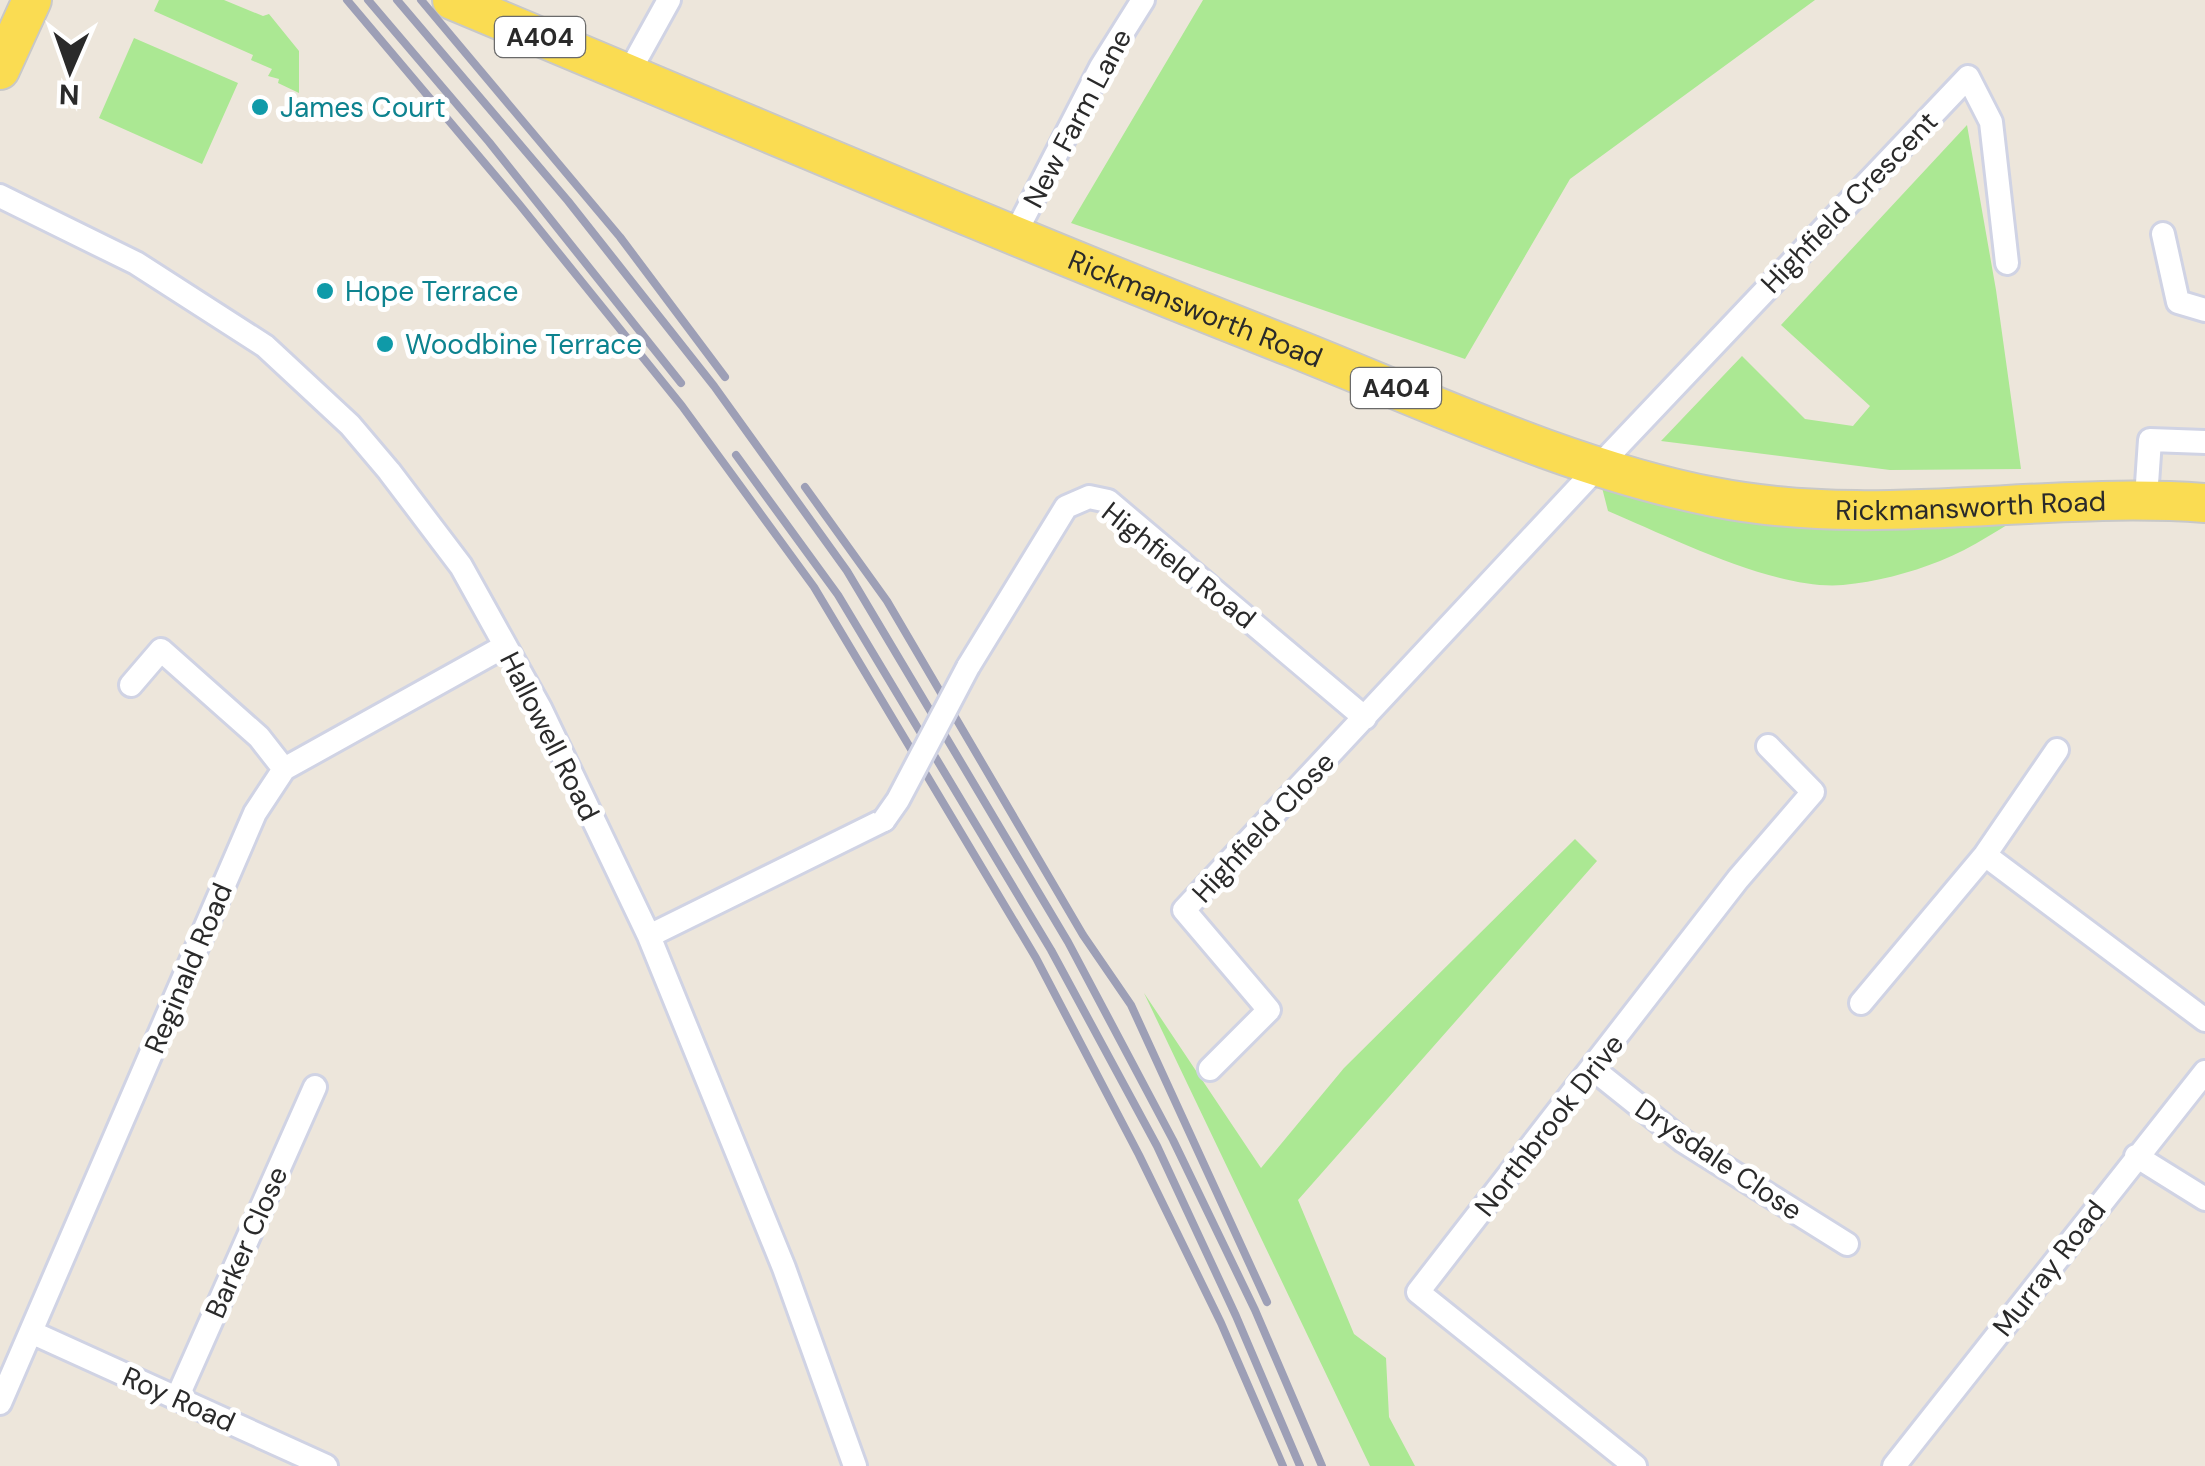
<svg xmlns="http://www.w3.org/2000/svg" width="2205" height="1466" viewBox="0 0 2205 1466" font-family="'DM Sans',sans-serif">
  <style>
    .green { fill: #abe893 }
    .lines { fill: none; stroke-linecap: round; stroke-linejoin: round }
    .minor-casing { stroke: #d0d3e4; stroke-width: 28 }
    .primary-casing { stroke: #c8c8c8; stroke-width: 42 }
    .minor { stroke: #fff; stroke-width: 22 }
    .primary { stroke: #fadc52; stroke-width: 38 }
    .rail { stroke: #9d9fb6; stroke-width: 8 }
    .minor-bridge-casing { stroke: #d0d3e4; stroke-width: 28; stroke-linecap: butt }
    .minor-bridge { stroke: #fff; stroke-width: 22 }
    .culture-dot { fill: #0f9aa8; stroke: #fff; stroke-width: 4 }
    .labels { text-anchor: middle; stroke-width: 10; stroke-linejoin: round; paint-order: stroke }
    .shield { fill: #fff; stroke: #6a6a6a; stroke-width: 2.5 }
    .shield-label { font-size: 25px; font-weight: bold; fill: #2a2a2a }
    .culture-label { font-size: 28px; fill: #0d838f; stroke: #fff; text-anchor: start }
    .street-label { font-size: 28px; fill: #2a2a2a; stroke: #fff }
  </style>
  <rect width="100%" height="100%" fill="#ede6db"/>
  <path class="green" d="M159,0H224L263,16L269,14L299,51V93L278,83L279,79L268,76L272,69L251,60L253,55L154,11Z
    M1203,0H1815L1570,179L1465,359L1071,223Z
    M134,38L238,83L202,164L99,118Z
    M1967,125L1996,290L2021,469L1890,470L1661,441L1742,356L1805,419L1853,426L1870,406L1781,325Z
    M1597,468L1713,497L2041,504C2009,523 1975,547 1940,561C1910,573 1875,582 1843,585C1776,591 1670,537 1608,511Z
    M1575,839L1597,861L1298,1200L1354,1334L1386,1358L1389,1417L1415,1466H1370L1144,993L1261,1168L1344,1068Z"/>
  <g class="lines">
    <g class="minor-casing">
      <path id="minor" d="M628,74L669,0
        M0,196L136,263L265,346L350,425L389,471L461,566L540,708L649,936L784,1268L855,1466
        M2163,234L2178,302L2205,310
        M1013,238L1101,67L1143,0
        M2146,498L2150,440L2205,442
        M968,667L1066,507L1089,497L1108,501L1365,718
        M131,685L161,650L259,737L284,769
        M1985,855L2205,1020
        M649,936L884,820
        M1861,1003L1985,855L2057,750
        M1210,1069L1269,1010L1184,910L1597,468L1968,77L1991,122L2007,263
        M1593,1069L1683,1141L1847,1244
        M2136,1156L2205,1199
        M31,1332L326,1466
        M177,1398L315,1087
        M0,1403L255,813L284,769L505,646
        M1635,1466L1418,1292L1738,879L1813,792L1768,746
        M1894,1466L2205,1072"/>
    </g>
    <g class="primary-casing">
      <g id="primary">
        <path id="s1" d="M452,0C732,117 1011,237 1294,348C1427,401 1573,470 1714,497C1877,529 2041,491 2205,503"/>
        <path d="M0,70L32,0"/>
      </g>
    </g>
    <use href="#minor" class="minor"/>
    <use href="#primary" class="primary"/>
    <path class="rail" d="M347,0L519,204L682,406L814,587L1036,958L1139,1155L1221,1323L1283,1466
      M368,0L489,142L681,383
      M397,0L568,201L714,386L847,571L1068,942L1173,1140L1255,1310L1322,1466
      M421,0L620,237L725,377
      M736,455L838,595L1051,950L1157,1146L1236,1316L1300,1466
      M805,487L887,601L1083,935L1131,1005L1267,1302"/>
    <g class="minor-bridge-casing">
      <path id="minor-bridge" d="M884,820L898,800L968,667"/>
    </g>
    <use href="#minor-bridge" class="minor-bridge"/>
  </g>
  <g class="culture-dot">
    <circle cx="260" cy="107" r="10"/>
    <circle cx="325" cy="291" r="10"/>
    <circle cx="385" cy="344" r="10"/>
  </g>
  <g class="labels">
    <g class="shield">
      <rect x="495" y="17" width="90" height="40" rx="8"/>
      <rect x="1351" y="368" width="90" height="40" rx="8"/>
    </g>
    <g class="shield-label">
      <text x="540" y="46">A404</text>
      <text x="1396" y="397">A404</text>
    </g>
    <g class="culture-label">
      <text x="280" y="117">James Court</text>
      <text x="345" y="301">Hope Terrace</text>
      <text x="405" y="354">Woodbine Terrace</text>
    </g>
    <g class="street-label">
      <text transform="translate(1077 118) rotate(-62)" y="10">New Farm Lane</text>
      <text transform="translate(1849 202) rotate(-46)" y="10">Highfield Crescent</text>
      <text dy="10" stroke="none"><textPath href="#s1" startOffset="805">Rickmansworth Road</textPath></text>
      <text dy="10" stroke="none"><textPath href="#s1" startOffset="1615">Rickmansworth Road</textPath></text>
      <text transform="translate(1179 565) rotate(38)" y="10">Highfield Road</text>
      <text transform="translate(550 736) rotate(63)" y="10">Hallowell Road</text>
      <text transform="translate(1263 827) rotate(-47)" y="10">Highfield Close</text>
      <text transform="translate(188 968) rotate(-67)" y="10">Reginald Road</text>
      <text transform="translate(1549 1125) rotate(-52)" y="10">Northbrook Drive</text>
      <text transform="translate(1719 1159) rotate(34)" y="10">Drysdale Close</text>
      <text transform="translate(246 1242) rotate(-66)" y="10">Barker Close</text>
      <text transform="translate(2049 1268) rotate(-52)" y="10">Murray Road</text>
      <text transform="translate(179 1399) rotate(24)" y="10">Roy Road</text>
    </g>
  </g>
  <g transform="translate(70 70) rotate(182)" stroke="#ffffff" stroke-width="8" paint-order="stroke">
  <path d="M0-8L18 38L0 25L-18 38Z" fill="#2a2a2a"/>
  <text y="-15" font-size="28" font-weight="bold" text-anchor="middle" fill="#2a2a2a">N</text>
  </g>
</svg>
